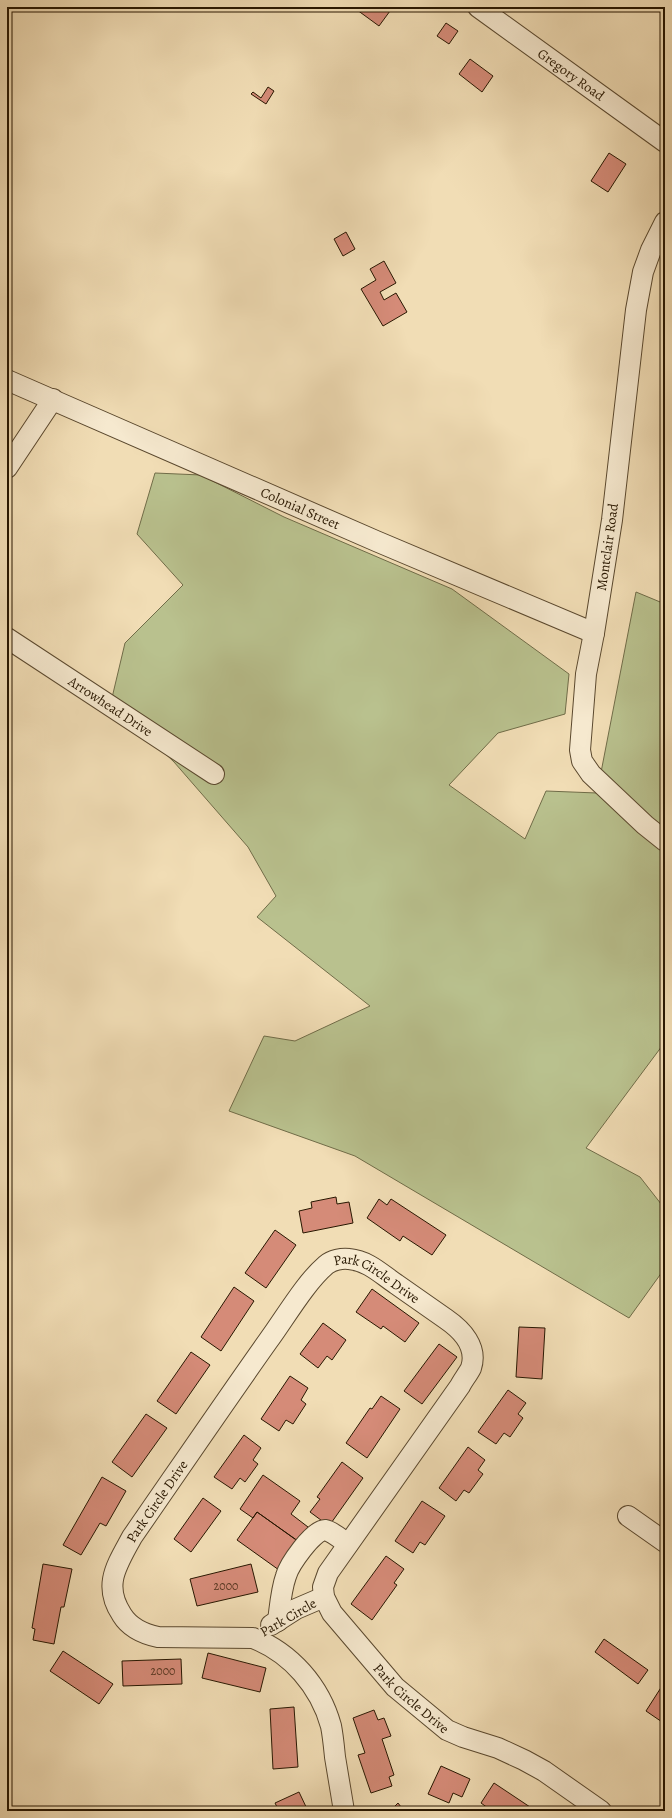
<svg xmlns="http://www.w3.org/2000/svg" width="672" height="1818" viewBox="0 0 672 1818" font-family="Alegreya,serif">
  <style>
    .green { fill: #b9c18e; stroke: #706c48 }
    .building { fill: #d58b78; stroke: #281701 }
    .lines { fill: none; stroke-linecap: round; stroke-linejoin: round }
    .minor-casing { stroke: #5a482e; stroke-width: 22 }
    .minor { stroke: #f6e9cf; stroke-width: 20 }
    .labels { text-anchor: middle; stroke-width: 3; stroke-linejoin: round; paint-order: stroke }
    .number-label { font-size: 12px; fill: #53341f }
    .street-label { font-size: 14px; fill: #281701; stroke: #f6e9cf }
  </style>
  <rect width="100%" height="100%" fill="#f1ddb5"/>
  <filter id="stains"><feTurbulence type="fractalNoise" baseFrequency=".005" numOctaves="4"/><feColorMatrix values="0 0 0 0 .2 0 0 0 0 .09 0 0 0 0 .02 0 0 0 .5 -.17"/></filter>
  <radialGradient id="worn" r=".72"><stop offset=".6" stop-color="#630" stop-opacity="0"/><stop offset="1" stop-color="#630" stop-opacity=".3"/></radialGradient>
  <path class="green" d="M155,473L201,475L284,517L452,589L569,674L565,714L498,733L449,785L525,839L546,791L597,793L636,592L665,604V1042L586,1148L640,1177L665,1209V1268L629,1318L355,1156L229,1111L264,1036L295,1041L370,1006L257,917L276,896L248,847L174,762L111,702L125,643L183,585L137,534Z"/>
  <path class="building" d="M353,7H385L390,11L379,26Z
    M446,23L458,31L449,44L437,36Z
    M470,59L493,76L482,92L459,74Z
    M268,87L274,91L266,104L251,94L253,92L261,98Z
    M609,153L626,164L608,192L591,181Z
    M346,232L355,249L343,256L334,239Z
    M384,261L396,283L380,292L384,300L396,293L407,312L383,326L361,289L376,280L370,269Z
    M336,1197L337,1204L349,1202L353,1223L303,1233L299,1211L312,1208L311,1202Z
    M379,1199L387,1205L391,1199L446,1235L432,1255L403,1236L400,1241L367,1218Z
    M275,1230L296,1245L266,1288L245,1273Z
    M234,1287L254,1301L221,1351L201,1337Z
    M372,1289L419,1323L405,1342L383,1326L381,1329L356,1312Z
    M323,1323L346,1340L332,1360L327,1356L318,1368L300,1354Z
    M519,1327L545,1328L542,1379L516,1377Z
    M439,1344L457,1357L422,1404L404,1391Z
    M191,1352L210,1365L176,1414L157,1401Z
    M290,1376L308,1388L301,1400L306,1404L293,1424L286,1420L279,1431L261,1419Z
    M508,1390L526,1403L518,1414L523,1418L510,1437L504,1433L496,1444L478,1432Z
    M381,1396L400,1409L367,1458L346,1443L370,1408L372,1409Z
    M146,1414L167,1428L132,1477L112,1462Z
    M244,1435L261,1448L253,1460L258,1464L245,1482L240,1478L232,1489L214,1477Z
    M468,1447L485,1460L478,1470L483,1474L469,1493L464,1490L456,1501L439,1488Z
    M342,1462L363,1478L329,1526L310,1512L320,1499L317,1497Z
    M263,1475L300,1501L291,1514L308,1527L298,1541L257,1512L253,1518L240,1509Z
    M102,1477L126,1491L106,1526L100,1523L81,1555L63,1545Z
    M203,1498L221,1511L191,1552L174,1539Z
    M422,1501L445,1516L425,1545L420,1542L413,1553L395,1541Z
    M257,1512L299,1542L279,1570L237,1540Z
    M386,1556L404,1569L394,1583L397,1585L372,1620L351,1604Z
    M43,1564L72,1569L64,1607H61L54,1644L33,1640L35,1629L32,1628Z
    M251,1564L258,1592L197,1606L190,1579Z
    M604,1639L648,1670L638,1684L595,1652Z
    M63,1651L113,1684L99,1704L50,1671Z
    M208,1653L266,1668L260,1692L202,1678Z
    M181,1659L182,1684L123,1686L122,1661Z
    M662,1686L665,1688V1724L646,1711Z
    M294,1707L298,1767L273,1769L270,1709Z
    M374,1710L378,1720L384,1718L391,1736L382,1739L394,1775L389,1777L392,1786L371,1793L358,1755L365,1753L353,1718Z
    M441,1766L470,1779L462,1797L453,1793L449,1803L428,1794Z
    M494,1783L536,1811H492L481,1803Z
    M299,1792L308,1811H279L275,1803Z
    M398,1803L404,1811L409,1806L413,1811H390Z"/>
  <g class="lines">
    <g class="minor-casing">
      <g id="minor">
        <path id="s1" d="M478,7L665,142"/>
        <path d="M665,222L651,250L643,272L636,310L612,520L594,633L586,674L580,750L582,761L591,774L645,825L665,841"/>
        <path id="s2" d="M7,380L376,541L594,633"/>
        <path d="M7,468L53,399"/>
        <path id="s3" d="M7,638L214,774"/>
        <path d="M628,1516L665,1542"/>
        <path d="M278,1621C280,1606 281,1590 286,1576C289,1565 313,1530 325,1530C332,1531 342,1540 348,1544"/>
        <path d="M271,1625L296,1609L324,1597"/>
        <path id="s4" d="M344,1811C341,1793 338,1775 335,1757C334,1747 333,1736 331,1726C320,1686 291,1653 253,1638L158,1637C144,1634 130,1628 122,1615C102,1585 117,1565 132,1537C177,1472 222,1406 268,1341C285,1318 305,1283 326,1265C332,1260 342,1258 349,1259C369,1261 381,1274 396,1284C413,1296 429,1307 446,1319C462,1330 478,1347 471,1368C468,1374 463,1380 460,1386L328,1573L323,1587L324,1597L332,1613L395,1687L447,1730L463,1737L498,1748L524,1760L544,1771L601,1811"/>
      </g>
    </g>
    <use href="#minor" class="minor"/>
  </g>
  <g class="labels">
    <g class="number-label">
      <text x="226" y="1590">2000</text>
      <text x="163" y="1675">2000</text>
    </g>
    <g class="street-label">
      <text dy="5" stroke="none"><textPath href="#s1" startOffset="115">Gregory Road</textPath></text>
      <text dy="5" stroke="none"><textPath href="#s2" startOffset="320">Colonial Street</textPath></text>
      <text transform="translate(607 547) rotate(-82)" y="5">Montclair Road</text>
      <text dy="5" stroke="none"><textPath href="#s3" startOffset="124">Arrowhead Drive</textPath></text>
      <text dy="5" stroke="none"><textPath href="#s4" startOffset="822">Park Circle Drive</textPath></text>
      <text dy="5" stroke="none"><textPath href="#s4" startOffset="474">Park Circle Drive</textPath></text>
      <text transform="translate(288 1617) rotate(-30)" y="5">Park Circle</text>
      <text dy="5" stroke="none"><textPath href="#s4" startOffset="1373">Park Circle Drive</textPath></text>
    </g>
  </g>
  <rect width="672" height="1818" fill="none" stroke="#f1ddb5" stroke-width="24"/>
  <rect x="8" y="8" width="656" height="1802" fill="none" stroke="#281701" stroke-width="2"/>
  <rect x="12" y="12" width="648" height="1794" fill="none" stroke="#281701"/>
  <rect width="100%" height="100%" filter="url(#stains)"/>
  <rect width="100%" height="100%" fill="url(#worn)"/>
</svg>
